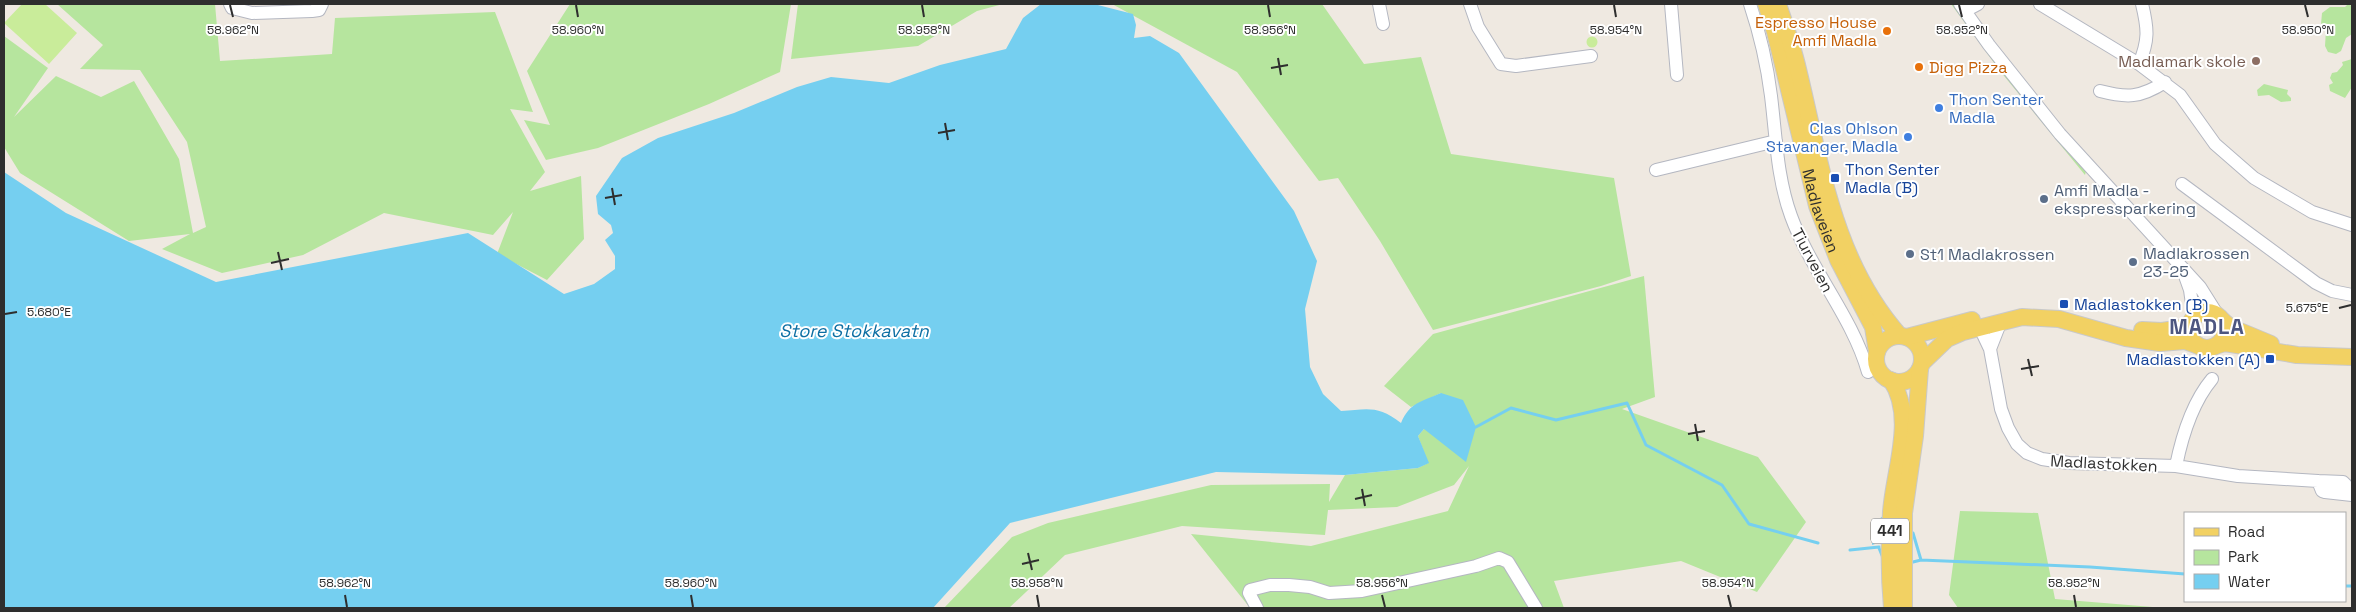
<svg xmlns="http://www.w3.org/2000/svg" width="2356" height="612" viewBox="0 0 2356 612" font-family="'Space Grotesk',sans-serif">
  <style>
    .green { fill: #b6e59e }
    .pitch { fill: #c9ec9a }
    .water { fill: #75cff0 }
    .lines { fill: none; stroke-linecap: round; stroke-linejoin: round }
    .stream { stroke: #75cff0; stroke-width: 3 }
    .minor-casing { stroke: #b4b7c1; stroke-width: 14 }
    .major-casing { stroke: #c9c9c9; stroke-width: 18 }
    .minor { stroke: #fff; stroke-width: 12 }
    .major { stroke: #f2d163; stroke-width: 16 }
    .ticks { fill: none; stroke: #2e2e2e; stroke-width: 2 }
    .food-dot { fill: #e8710a; stroke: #fff; stroke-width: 2 }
    .education-dot { fill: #8d6e63; stroke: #fff; stroke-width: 2 }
    .shop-dot { fill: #3f7fe0; stroke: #fff; stroke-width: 2 }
    .transit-dot { fill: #1a4fb4; stroke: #fff; stroke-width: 2 }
    .service-dot { fill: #5c6f8a; stroke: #fff; stroke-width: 2 }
    .labels { text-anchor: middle; stroke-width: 4; stroke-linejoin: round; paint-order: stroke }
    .shield { fill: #fff; stroke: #6d6d6d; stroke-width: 1 }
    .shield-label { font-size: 15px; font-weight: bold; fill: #2e2e2e }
    .food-label { font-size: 16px; fill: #c56008; stroke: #fff; text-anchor: end }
    .education-label { font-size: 16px; fill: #785e54; stroke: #fff; text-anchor: end }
    .shop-label { font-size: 16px; fill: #366cbe; stroke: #fff; text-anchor: start }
    .transit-label { font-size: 16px; fill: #164399; stroke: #fff; text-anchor: start }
    .service-label { font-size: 16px; fill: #4e5e75; stroke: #fff; text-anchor: start }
    .street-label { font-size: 16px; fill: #2e2e2e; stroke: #fff }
    .water-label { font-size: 18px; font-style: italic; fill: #0d6fa3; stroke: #fff }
    .district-label { font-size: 21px; font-weight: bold; letter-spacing: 1px; fill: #4d5680; stroke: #fff }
    .ticks-label { font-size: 12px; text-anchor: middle; fill: #2e2e2e; stroke: #fff; stroke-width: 4; stroke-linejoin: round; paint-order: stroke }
  </style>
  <rect width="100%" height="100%" fill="#efe9e1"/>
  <path class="green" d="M57,4H215L220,61L332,54L335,18L495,12L533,112L510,109L545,172L530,191L581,176L584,239L547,280L497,254L513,212L493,235L384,213L303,255L222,273L162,249L190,234L129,241L20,173L4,147V36L48,68L14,117L56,76L101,97L134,81L179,159L193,233L206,227L187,142L140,70L80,69L103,45Z
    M570,4H791L780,72L709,104L598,148L546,160L524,120L550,125L527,71Z
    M798,4H1003L977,11L918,46L791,59Z
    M1112,4H1322L1364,64L1421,57L1451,154L1614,178L1631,276L1601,286L1433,330L1380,241L1338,178L1319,181L1237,72Z
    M1951,4H1958L2086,171L2085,175L2000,71Z
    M2348,4L2352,6V34L2346,38L2341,51L2336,54L2328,52L2325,46L2326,30L2321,24L2322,13L2330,7H2345Z
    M2352,59V87L2345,98L2330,91L2329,85L2333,83L2330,78L2332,73L2337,72L2343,65L2342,62Z
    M2264,84L2288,90L2287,94L2291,98V101L2281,102L2269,95L2258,96L2257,90Z
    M1644,276L1655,397L1622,409L1758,457L1806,522L1757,592L1681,561L1554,581L1564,608H1250L1191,534L1311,546L1448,511L1469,466L1454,485L1397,507L1328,510L1325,535L1182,526L1065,555L1009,608H944L1012,537L1048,523L1211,485L1330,484L1329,502L1345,475L1418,468L1428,463L1418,436L1424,429L1441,393L1411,407L1384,386L1433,334Z
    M1960,511L2038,513L2055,599L2165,608H1958L1949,595Z"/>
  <path class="pitch" d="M22,4H45L77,33L49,64L4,23Z
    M1586.5 42a5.5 5.5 0 1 1 11 0a5.5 5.5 0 1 1-11 0Z"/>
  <path class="water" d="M1041,4H1094L1133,14L1136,25L1134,38L1150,36L1179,53L1294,211L1317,261L1305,309L1310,367L1323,394L1341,411C1368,409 1378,405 1401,423C1410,402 1421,402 1441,393L1463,400L1476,427L1466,462L1424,429L1418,436L1429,463L1418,468L1345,475L1216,472L1010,523L933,608H4V172L66,213L216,282L468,233L564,294L594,284L615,269V256L605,240L613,233L611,225L598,214L596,196L622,158L658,138L734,113L797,87L831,77L889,83L940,65L1006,49L1023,18Z
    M1891,510L1903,535L1872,545L1875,522Z"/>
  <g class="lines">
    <path class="stream" d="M1476,427L1511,408L1556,420L1627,403L1646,445L1722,485L1749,524L1818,543
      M1910,534L1913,533L1921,560
      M1879,548L1883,558
      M1850,550L1879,547
      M1909,563L1921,560L2090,567L2185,574
      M2345,586H2352"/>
    <g class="minor-casing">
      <path id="minor" d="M230,4L232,8L252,13L312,11L319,10L322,4
        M1379,4L1383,24
        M1470,4L1478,27L1501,64L1516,66L1591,56
        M1671,4L1677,75
        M1750,4C1760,34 1767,64 1771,96C1776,136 1777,178 1791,216C1811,271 1852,316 1868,372
        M1960,4L1989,45L2060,134L2200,287L2217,314
        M2040,4L2139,64L2180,95L2215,144L2254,178L2312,212L2352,225
        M1965,11L1978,4
        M2139,64C2149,40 2148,29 2142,4
        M2100,91C2127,98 2140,98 2165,82
        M1656,170L1776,141
        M2182,184L2316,283L2332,291L2352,295
        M2185,276L2190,290L2194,318
        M1980,328L1990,349L2001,409L2008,428L2017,444L2027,453L2042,459L2069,463L2176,466L2238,476L2318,481L2322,491L2325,492L2352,495
        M1990,349L2001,321
        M2176,466C2182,436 2192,403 2212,379
        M2318,481L2343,482L2346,485L2345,494
        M1257,608L1249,593L1250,590L1270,585H1289L1310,587L1329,593L1362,591L1476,566L1499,558L1508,562L1536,608"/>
    </g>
    <g class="major-casing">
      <g id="major">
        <path id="s1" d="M1766,4L1775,32L1817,206L1838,260L1873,327L1877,352"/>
        <path d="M1778,4C1785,25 1793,47 1798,69C1821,163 1833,261 1900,336"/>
        <circle cx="2207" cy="330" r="18"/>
        <path d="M2222,320L2230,327L2271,344"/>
        <path d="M2142,330L2162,331L2189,327"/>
        <circle cx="1899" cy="359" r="23"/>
        <path d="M1907,337L1972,320"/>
        <path d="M2215,346L2225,343L2297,355L2352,357"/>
        <path d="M1922,363L1947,339L1963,332L2022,317L2059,319L2126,338L2160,343L2185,341L2199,346"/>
        <path d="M1891,380C1916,417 1894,470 1891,512C1889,544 1889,576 1892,608"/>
        <path d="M1904,608V513L1915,436L1920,369"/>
      </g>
    </g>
    <use href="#minor" class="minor"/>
    <use href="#major" class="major"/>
  </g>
  <path class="ticks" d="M230,5L233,17M576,5L578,17M922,5L924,17M1268,5L1270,17M1614,5L1616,17M1959,5L1962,17M2305,5L2308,17M1278,58L1281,75M1271,68L1288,65M945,123L948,140M938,133L955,130M612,188L615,205M605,198L622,195M278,252L282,270M271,263L289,259M2339,308L2351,305M5,314L17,312M2028,359L2032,376M2021,369L2039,366M1695,424L1698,441M1688,434L1705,431M1362,489L1365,506M1355,499L1372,495M1028,553L1032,570M1022,564L1039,560M345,595L347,607M691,595L693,607M1037,595L1039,607M1382,595L1385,607M1728,595L1731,607M2074,595L2076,607"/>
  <g class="food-dot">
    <circle cx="1887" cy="31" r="5"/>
    <circle cx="1919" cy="67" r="5"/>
  </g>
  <circle class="education-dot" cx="2256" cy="61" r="5"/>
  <g class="shop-dot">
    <circle cx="1939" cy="108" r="5"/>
    <circle cx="1908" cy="137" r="5"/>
  </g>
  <g class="transit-dot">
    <rect x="1830" y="173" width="10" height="10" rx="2.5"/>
    <rect x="2059" y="299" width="10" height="10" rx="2.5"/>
    <rect x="2265" y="354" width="10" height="10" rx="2.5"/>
  </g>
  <g class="service-dot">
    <circle cx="2044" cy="199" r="5"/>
    <circle cx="1910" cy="254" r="5"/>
    <circle cx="2133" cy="262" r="5"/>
  </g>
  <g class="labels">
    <rect class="shield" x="1871" y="518.5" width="38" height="25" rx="4"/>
    <g class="shield-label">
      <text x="1890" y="536">441</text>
    </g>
    <g class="food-label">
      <text x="1877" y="28">Espresso House<tspan x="1877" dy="18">Amfi Madla</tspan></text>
      <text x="1929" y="73" text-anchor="start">Digg Pizza</text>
    </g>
    <g class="education-label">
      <text x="2246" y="67">Madlamark skole</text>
    </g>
    <g class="shop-label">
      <text x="1949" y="105">Thon Senter<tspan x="1949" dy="18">Madla</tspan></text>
      <text x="1898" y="134" text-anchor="end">Clas Ohlson<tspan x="1898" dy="18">Stavanger, Madla</tspan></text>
    </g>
    <g class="transit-label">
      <text x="1845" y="175">Thon Senter<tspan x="1845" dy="18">Madla (B)</tspan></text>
      <text x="2074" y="310">Madlastokken (B)</text>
      <text x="2260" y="365" text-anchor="end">Madlastokken (A)</text>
    </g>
    <g class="service-label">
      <text x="2054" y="196">Amfi Madla -<tspan x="2054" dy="18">ekspressparkering</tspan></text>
      <text x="2143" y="259">Madlakrossen<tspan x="2143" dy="18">23-25</tspan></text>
      <text x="1920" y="260">St1 Madlakrossen</text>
    </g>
    <g class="street-label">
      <text dy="6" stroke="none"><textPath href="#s1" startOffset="214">Madlaveien</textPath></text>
      <text transform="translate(1813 260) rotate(62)" y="6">Tiurveien</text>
      <text transform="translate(2104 463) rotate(3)" y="6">Madlastokken</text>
    </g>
    <g class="water-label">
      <text x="854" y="337">Store Stokkavatn</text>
    </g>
    <g class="district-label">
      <text x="2207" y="334">MADLA</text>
    </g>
  </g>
  <g class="ticks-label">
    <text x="233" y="34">58.962°N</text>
    <text x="578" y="34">58.960°N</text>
    <text x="924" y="34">58.958°N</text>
    <text x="1270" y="34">58.956°N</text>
    <text x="1616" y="34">58.954°N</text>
    <text x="1962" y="34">58.952°N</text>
    <text x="2308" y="34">58.950°N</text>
    <text x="2307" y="312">5.675°E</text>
    <text x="49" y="316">5.680°E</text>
    <text x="345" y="587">58.962°N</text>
    <text x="691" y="587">58.960°N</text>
    <text x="1037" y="587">58.958°N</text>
    <text x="1382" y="587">58.956°N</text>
    <text x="1728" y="587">58.954°N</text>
    <text x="2074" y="587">58.952°N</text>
  </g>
  <rect width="2356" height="612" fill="none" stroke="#2e2e2e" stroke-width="10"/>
  <rect x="2184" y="512" width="162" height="90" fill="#ffffff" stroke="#ababab"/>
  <rect x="2194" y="528" width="25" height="8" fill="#f2d163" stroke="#ababab"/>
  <text x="2228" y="537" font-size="15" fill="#2e2e2e">Road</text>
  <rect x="2194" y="550" width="25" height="15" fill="#b6e59e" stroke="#ababab"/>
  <text x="2228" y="562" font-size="15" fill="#2e2e2e">Park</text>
  <rect x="2194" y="574" width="25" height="15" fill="#75cff0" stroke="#ababab"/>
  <text x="2228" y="587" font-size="15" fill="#2e2e2e">Water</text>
</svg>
